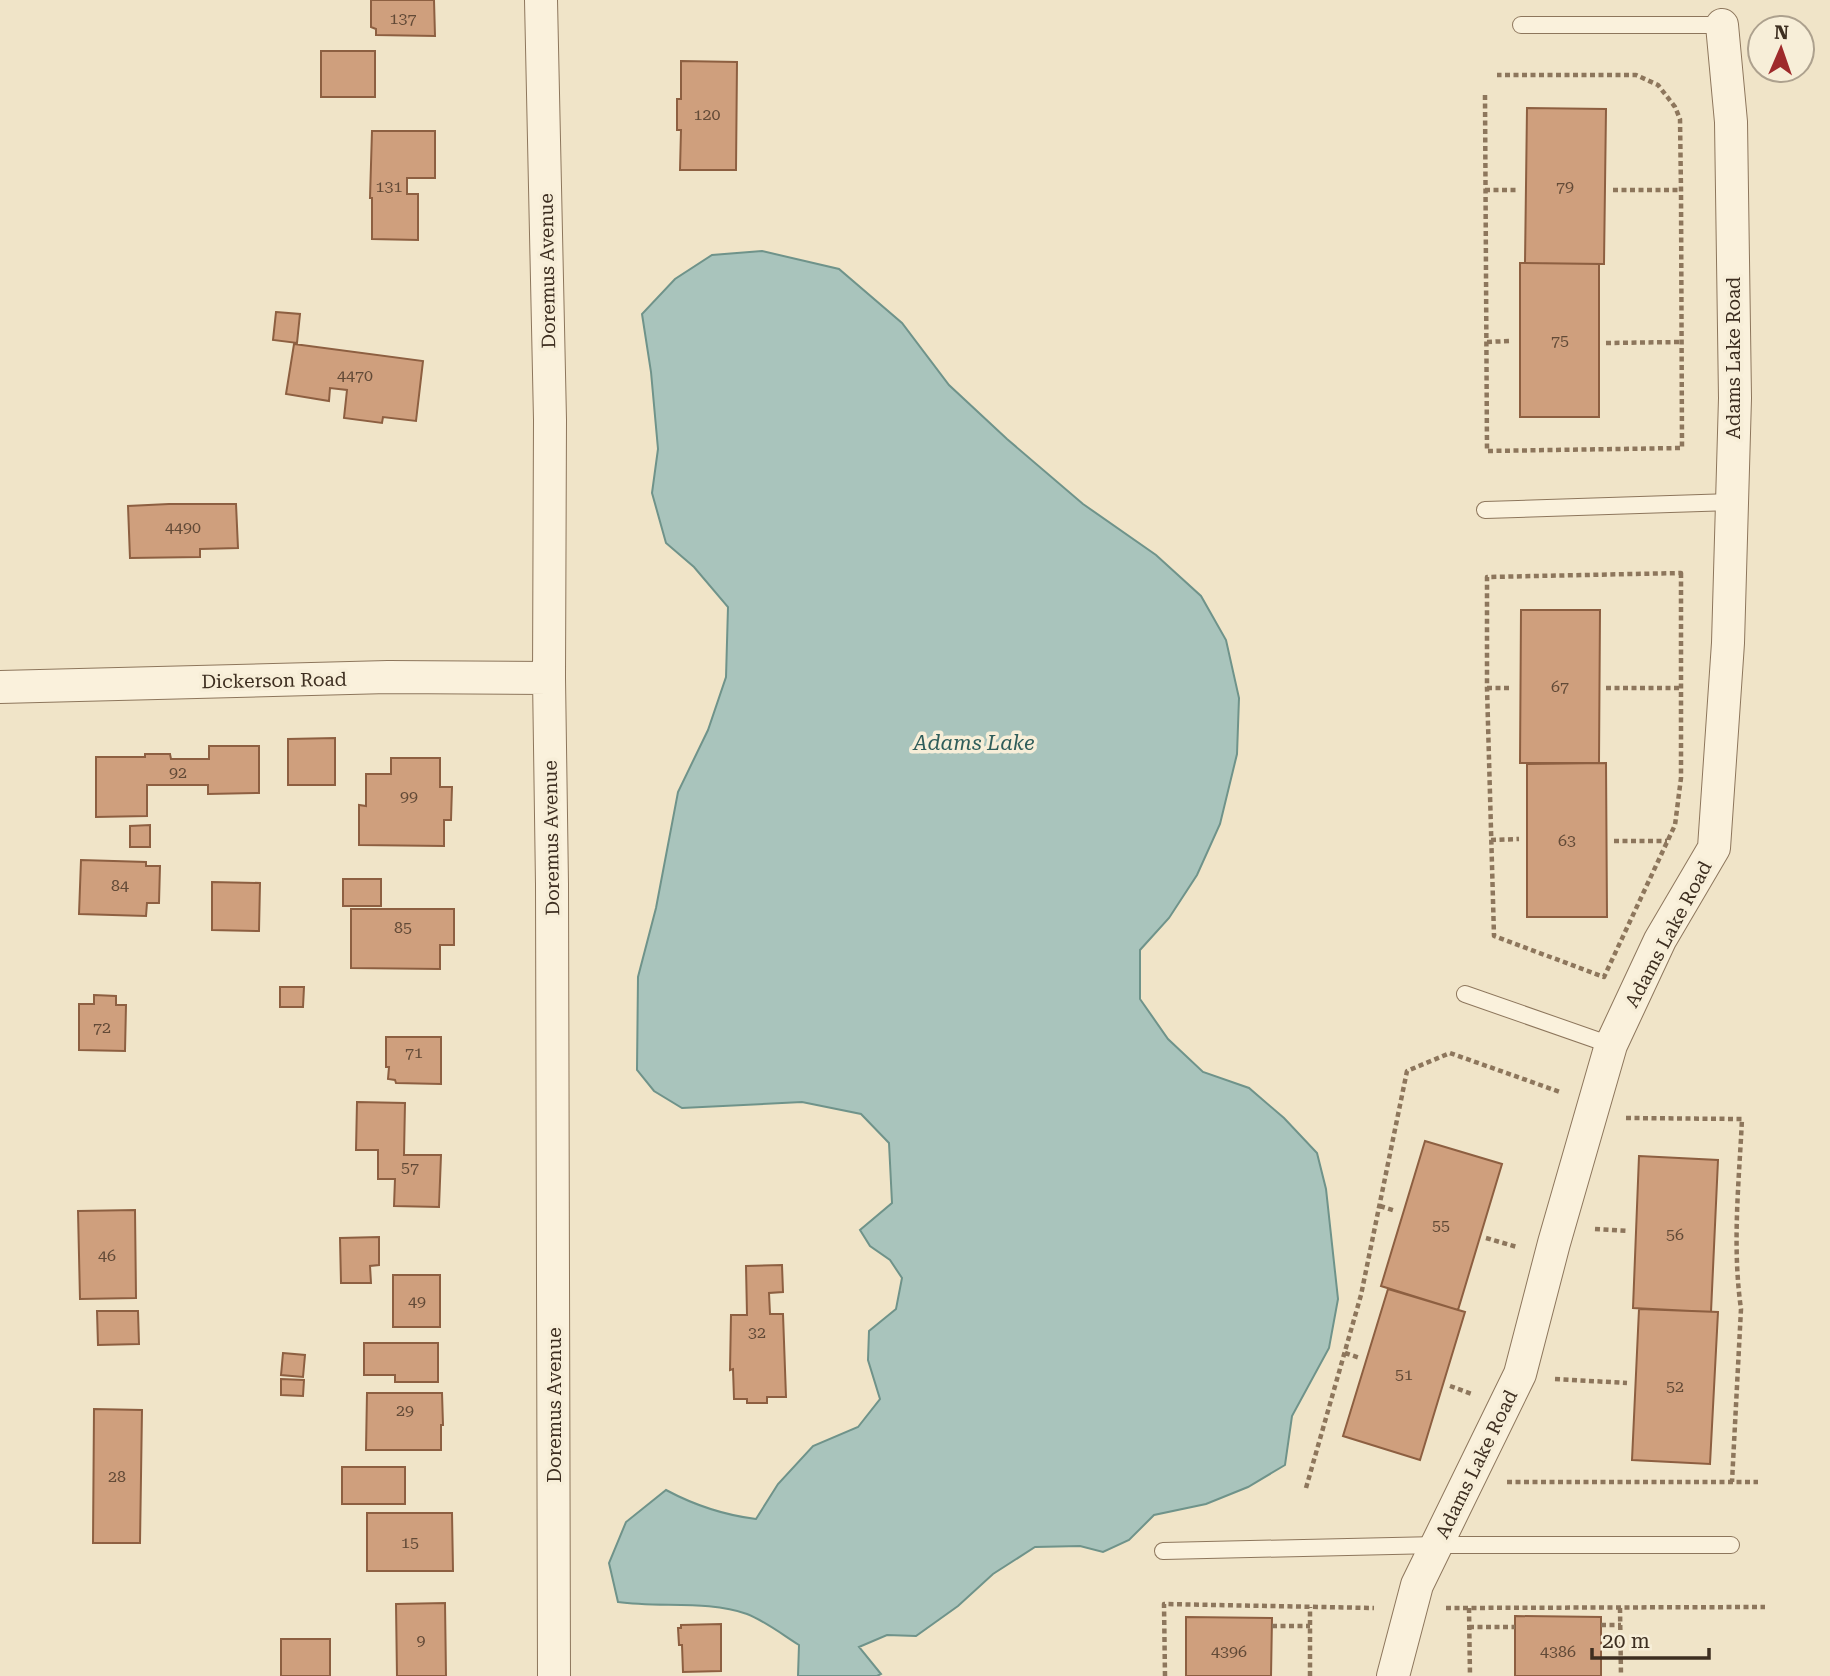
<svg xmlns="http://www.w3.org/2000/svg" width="1830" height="1676" viewBox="0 0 1830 1676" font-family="'Roboto Serif',serif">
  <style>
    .water { fill: #a9c4bc; stroke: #6f938a; stroke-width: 2 }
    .building { fill: #cf9f7d; stroke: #8d5f41; stroke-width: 2 }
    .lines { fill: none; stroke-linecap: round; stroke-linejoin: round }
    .service-casing { stroke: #8d765c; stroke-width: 18 }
    .minor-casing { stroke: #8d765c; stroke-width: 34 }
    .path { stroke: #8d765c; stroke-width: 4.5; stroke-dasharray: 5 3.5; stroke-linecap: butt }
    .service { stroke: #faf1dc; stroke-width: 16 }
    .minor { stroke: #faf1dc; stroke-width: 32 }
    .labels { text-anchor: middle; stroke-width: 7; stroke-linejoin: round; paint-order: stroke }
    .number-label { font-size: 16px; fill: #624a37 }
    .street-label { font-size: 19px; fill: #3d2e20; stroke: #f7eed8 }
    .water-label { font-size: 21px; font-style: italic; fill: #2f5d5a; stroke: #f7eed8 }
  </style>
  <rect width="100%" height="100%" fill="#f0e4c8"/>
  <path class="water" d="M762,251L839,269L902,323L949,385L1007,439L1083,504L1156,555L1201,596L1226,640L1239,698L1237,754L1220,824L1197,875L1169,918L1140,950V999L1168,1039L1203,1072L1249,1088L1284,1118L1317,1153L1326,1189L1338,1299L1329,1348L1292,1416L1285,1465L1248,1487L1206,1504L1154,1515L1129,1540L1103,1552L1080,1546L1035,1547L993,1574L958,1606L916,1636L887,1635L859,1647L881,1674L877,1676H798L799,1645C783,1635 765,1621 747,1614C708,1600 659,1608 618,1602L609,1563L626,1522L666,1490C696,1506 723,1515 756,1519L778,1484L813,1446L858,1427L880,1399L868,1360L869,1331L896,1309L902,1278L890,1260L870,1246L860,1230L892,1203L889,1143L861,1114L802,1102L682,1108L654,1091L637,1070L638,977L656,908L678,792L708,730L726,677L728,607L694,567L666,543L652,493L658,449L651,372L642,314L675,279L712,255Z"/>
  <path class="building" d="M371,0H434L435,36L376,35V29L371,27Z
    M321,51H375V97H321Z
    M681,61L737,62L736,170H680L681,130H677V99H681Z
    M1527,108L1606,109L1604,264L1525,263Z
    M372,131H435V178H407V194H418V240L372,239V198H370Z
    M1520,263L1599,264V417H1520Z
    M276,312L300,314L297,343L273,340Z
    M294,344L423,361L416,421L383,417L382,423L344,418L347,390L330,388L329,401L286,394Z
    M169,504H236L238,548L200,549V557L130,558L128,506Z
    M1521,610H1600L1599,763H1520Z
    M335,738V785H288V739Z
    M209,746H259V793L208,794V785H147V816L96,817V757H145V754H170L171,759H209Z
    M391,758H440V787H452L451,820H444V846L359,845V805L366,806V774H391Z
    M1606,763L1607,917H1527V764Z
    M150,825V847H130V826Z
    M81,860L146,862V866H160L159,903H147L146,916L79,914Z
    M343,879H381V906H343Z
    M212,882L260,883L259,931L212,930Z
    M351,909H454V945H440V969L351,968Z
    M280,987H304L303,1007H280Z
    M94,995L116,996V1005H126L125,1051L79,1050V1004H94Z
    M386,1037H441V1084L396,1083L395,1080L388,1079L389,1067H386Z
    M357,1102L405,1103L404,1155H441L439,1207L394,1206L395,1179H378V1150H356Z
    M1425,1141L1502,1164L1458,1310L1381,1286Z
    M1639,1156L1718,1160L1711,1312L1633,1308Z
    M135,1210L136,1298L80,1299L78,1211Z
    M379,1237V1265L370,1266L371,1283H341L340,1238Z
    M782,1265L783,1292L769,1293L770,1314H783L786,1397H767V1403H747V1399H734L733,1369L730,1370L731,1315H747L746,1266Z
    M393,1275H440V1327H393Z
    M1388,1289L1465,1312L1420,1460L1343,1436Z
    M1639,1309L1718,1312L1710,1464L1632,1460Z
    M97,1311H138L139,1344L98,1345Z
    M364,1343H438V1382H395V1375H364Z
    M283,1353L305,1355L303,1377L281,1375Z
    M281,1379L304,1380L303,1396L281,1395Z
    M367,1393H442L443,1425H441V1450H366Z
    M94,1409L142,1410L140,1543H93Z
    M342,1467H405V1504H342Z
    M367,1513H452L453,1571H367Z
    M445,1603L446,1676H397L396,1604Z
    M1515,1616L1601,1617V1676H1515Z
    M1186,1617L1272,1618L1271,1676H1186Z
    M721,1624V1671L683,1672L682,1645H679L678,1628H681V1625Z
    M281,1639H330V1676H281Z"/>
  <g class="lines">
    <g class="service-casing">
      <path id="service" d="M1521,25H1722
        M1485,510L1732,502
        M1465,994L1611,1045
        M1163,1551L1437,1545H1731"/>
    </g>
    <g class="minor-casing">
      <path id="minor" d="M541,0L550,420L549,678L552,884L554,1676
        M0,687L388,677L549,678
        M1393,1676L1417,1585L1520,1374L1554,1243L1611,1045L1660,940L1714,848L1728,643L1735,398L1731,122L1722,25"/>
    </g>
    <path class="path" d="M1485,95L1487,451L1682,448L1681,190L1680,119L1675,107L1658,85L1636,75H1497
      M1485,190H1516
      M1613,190H1681
      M1487,342L1509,341
      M1606,343L1681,342
      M1681,573V778L1675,825L1604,977L1494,936L1487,688V577Z
      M1487,688H1511
      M1606,688H1681
      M1491,840L1519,839
      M1614,841H1667
      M1626,1118L1742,1119C1739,1182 1732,1246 1741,1309L1732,1482
      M1380,1206L1396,1211
      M1595,1229L1628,1231
      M1486,1238L1517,1247
      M1345,1353L1360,1358
      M1555,1379L1627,1383
      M1450,1386L1472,1394
      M1507,1482H1758
      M1306,1488L1361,1295L1407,1071L1450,1053L1560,1092
      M1446,1608L1765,1607
      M1469,1608L1470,1676
      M1620,1608L1621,1676
      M1601,1625H1621
      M1272,1626H1310
      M1469,1627H1515
      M1165,1676L1164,1604L1374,1608
      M1310,1676V1607"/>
    <use href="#service" class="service"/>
    <use href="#minor" class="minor"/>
  </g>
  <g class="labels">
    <g class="number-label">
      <text x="403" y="24">137</text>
      <text x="707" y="120">120</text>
      <text x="389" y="192">131</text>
      <text x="1565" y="192">79</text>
      <text x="1560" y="346">75</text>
      <text x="355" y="381">4470</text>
      <text x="183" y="533">4490</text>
      <text x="1560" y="692">67</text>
      <text x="178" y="778">92</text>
      <text x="409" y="802">99</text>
      <text x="1567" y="846">63</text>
      <text x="120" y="891">84</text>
      <text x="403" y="933">85</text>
      <text x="102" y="1033">72</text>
      <text x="414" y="1058">71</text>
      <text x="410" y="1173">57</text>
      <text x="1441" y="1231">55</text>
      <text x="1675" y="1240">56</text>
      <text x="107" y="1261">46</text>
      <text x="417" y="1307">49</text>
      <text x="757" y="1338">32</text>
      <text x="1404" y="1380">51</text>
      <text x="1675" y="1392">52</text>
      <text x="405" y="1416">29</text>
      <text x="117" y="1482">28</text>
      <text x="410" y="1548">15</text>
      <text x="421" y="1646">9</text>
      <text x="1229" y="1657">4396</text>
      <text x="1558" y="1657">4386</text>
    </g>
    <g class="street-label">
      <text transform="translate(547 271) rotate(-91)" y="7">Doremus Avenue</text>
      <text transform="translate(1733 358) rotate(-90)" y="7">Adams Lake Road</text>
      <text transform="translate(274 680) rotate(-1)" y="7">Dickerson Road</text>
      <text transform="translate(551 838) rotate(-91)" y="7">Doremus Avenue</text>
      <text transform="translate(1668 934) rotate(-62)" y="7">Adams Lake Road</text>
      <text transform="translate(554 1405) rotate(-90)" y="7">Doremus Avenue</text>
      <text transform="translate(1476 1464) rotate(-64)" y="7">Adams Lake Road</text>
    </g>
    <g class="water-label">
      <text x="974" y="750">Adams Lake</text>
    </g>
  </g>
  <g transform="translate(1781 49) rotate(2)"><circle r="33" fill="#f7eed8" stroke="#ada18e" stroke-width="2"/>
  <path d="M0-5L12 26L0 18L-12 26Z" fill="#9e2a2b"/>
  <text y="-10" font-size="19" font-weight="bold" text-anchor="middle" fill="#3d2e20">N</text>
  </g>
  <path d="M1592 1648v10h117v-10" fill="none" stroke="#3d2e20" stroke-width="3.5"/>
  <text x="1602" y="1648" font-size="21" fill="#3d2e20" stroke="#f7eed8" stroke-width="5" paint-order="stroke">20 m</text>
</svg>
